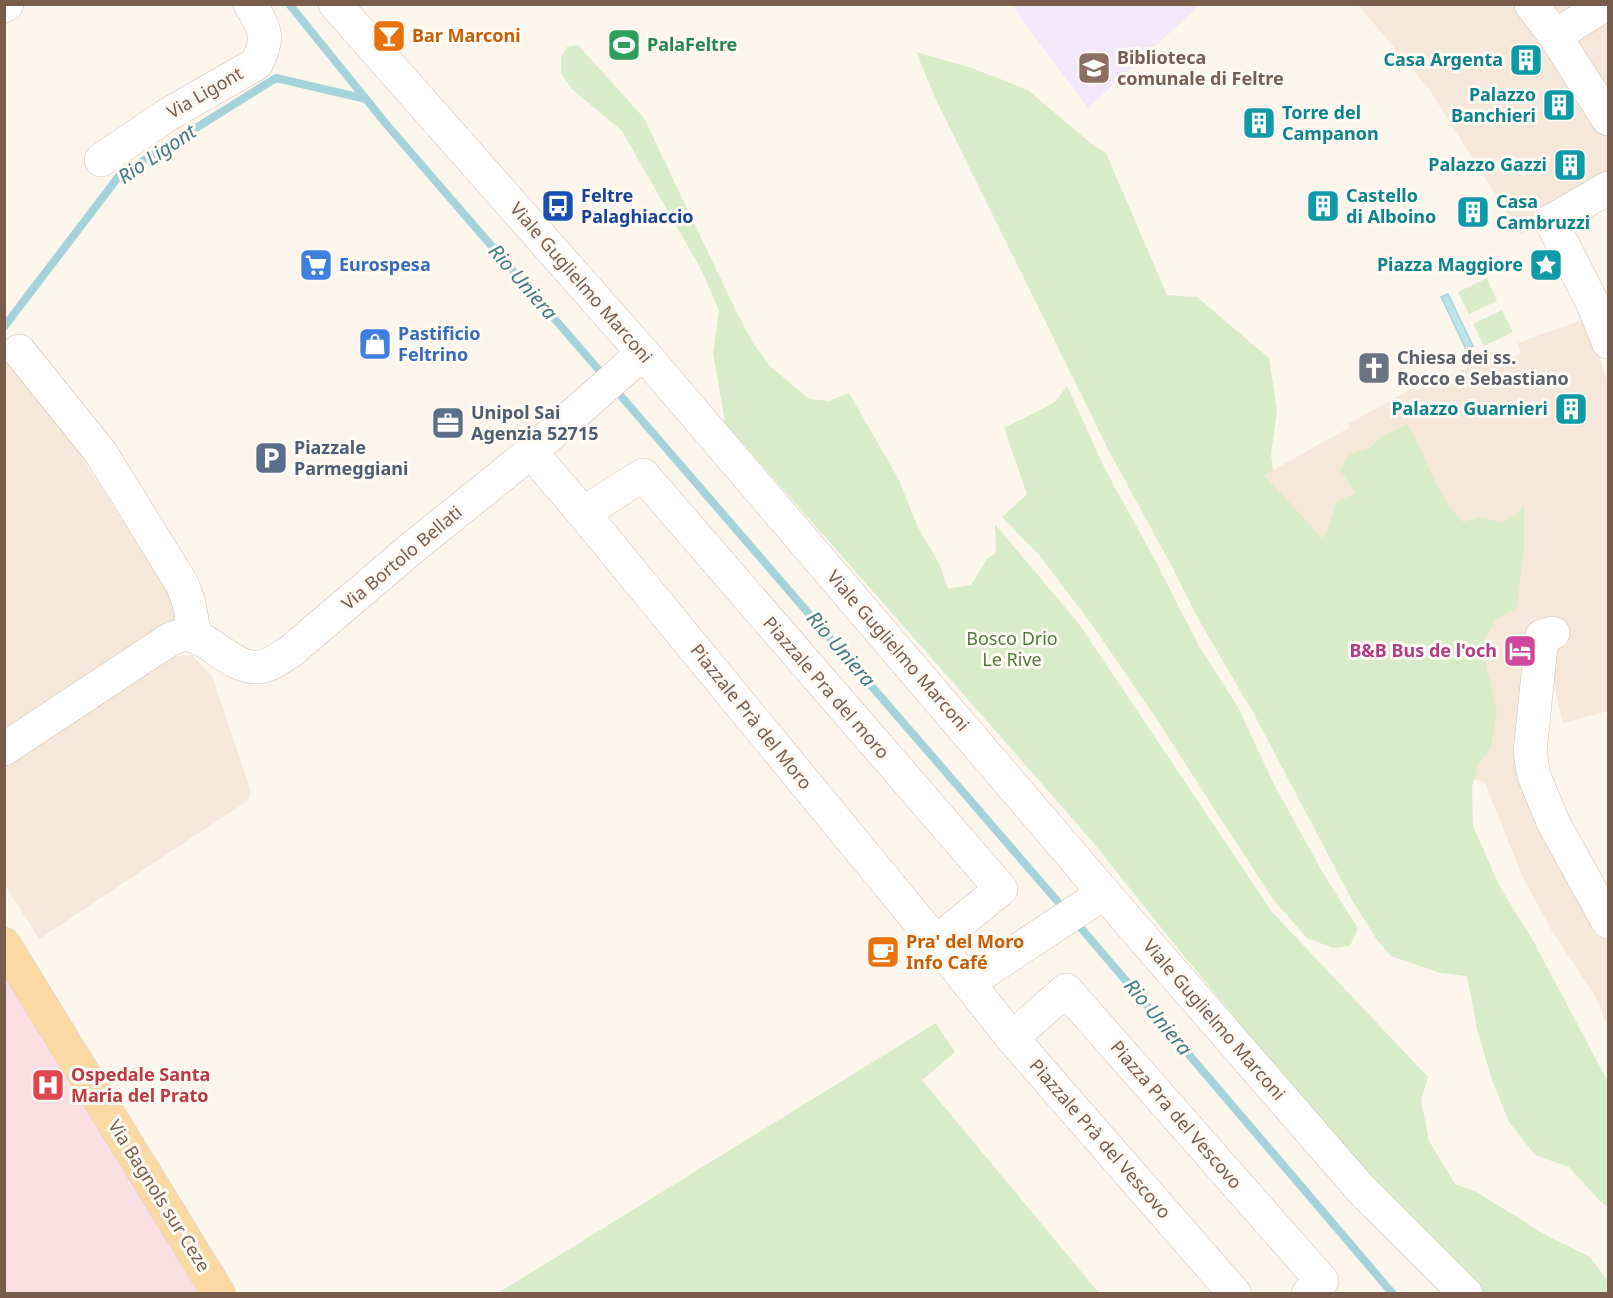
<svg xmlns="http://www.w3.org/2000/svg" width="1613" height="1298" viewBox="0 0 1613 1298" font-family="'Noto Sans',sans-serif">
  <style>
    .residential { fill: #f5e8da }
    .education { fill: #f3e8fa }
    .medical { fill: #fbdfe3 }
    .green { fill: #d8ecc9 }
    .water { fill: #bfe3e8; stroke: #a5d3da; stroke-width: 1.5 }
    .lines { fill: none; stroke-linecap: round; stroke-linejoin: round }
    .stream { stroke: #a5d3da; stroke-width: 8 }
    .minor-casing { stroke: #d1beb0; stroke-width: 34 }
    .major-casing { stroke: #dad1cd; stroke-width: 34 }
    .minor { stroke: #fff; stroke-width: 33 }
    .major { stroke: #fbd9a5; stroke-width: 33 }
    .labels { text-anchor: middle; stroke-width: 6; stroke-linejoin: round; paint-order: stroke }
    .food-label { font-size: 18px; font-weight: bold; fill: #c56008; stroke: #fffaf3; text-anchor: start }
    .leisure-label { font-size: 18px; font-weight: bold; fill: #27864d; stroke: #fffaf3; text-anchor: start }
    .education-label { font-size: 18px; font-weight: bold; fill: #785e54; stroke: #fffaf3; text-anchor: start }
    .culture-label { font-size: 18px; font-weight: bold; fill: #0d838f; stroke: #fffaf3; text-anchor: end }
    .street-label { font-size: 18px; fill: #7a5c4d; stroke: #fffaf3 }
    .transit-label { font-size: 18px; font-weight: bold; fill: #164399; stroke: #fffaf3; text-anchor: start }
    .shop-label { font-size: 18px; font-weight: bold; fill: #366cbe; stroke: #fffaf3; text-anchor: start }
    .worship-label { font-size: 18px; font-weight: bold; fill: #5b616d; stroke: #fffaf3; text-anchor: start }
    .service-label { font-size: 18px; font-weight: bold; fill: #4e5e75; stroke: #fffaf3; text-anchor: start }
    .park-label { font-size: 18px; fill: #537a41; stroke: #fffaf3 }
    .hotel-label { font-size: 18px; font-weight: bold; fill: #b23c85; stroke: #fffaf3; text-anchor: end }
    .health-label { font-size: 18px; font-weight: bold; fill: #be3a42; stroke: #fffaf3; text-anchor: start }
    .water-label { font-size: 20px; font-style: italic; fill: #437c86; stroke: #fffaf3 }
  </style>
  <rect width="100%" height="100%" fill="#fdf6ec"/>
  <path class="residential" d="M1358,5H1535L1608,117V185L1520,234L1429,89Z
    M1545,5H1608V107Z
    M1587,318L1608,383V711L1563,723L1546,650L1522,752L1608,937V1026L1595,996L1552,931L1523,878L1484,781L1423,773L1264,475L1350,427L1348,424L1413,388L1415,391L1503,352L1507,359L1521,354L1518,343Z
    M10,361L62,426L175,603L173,625L5,733L4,368Z
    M192,655L212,676L251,791L249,800L39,939L5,885V766L68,723L175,656Z"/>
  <path class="education" d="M1013,5H1200L1088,108L1027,27Z"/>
  <path class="medical" d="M4,946L219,1293H5Z"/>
  <path class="green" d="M578,45L644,118L738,315L753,343L769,365L809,399L829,401L849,393L898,478L918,527L940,565L948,589L971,585L987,559L996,553L995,524L1079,624L1272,912L1428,1077L1421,1100L1429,1141L1455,1184L1475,1191L1549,1237L1590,1257L1608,1281V1293H1483C1343,1152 1216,998 1093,842L725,423L713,353L719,311L702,271L622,131L572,89L561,73V57L567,47Z
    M916,52L969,67L1028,90L1094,146L1106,153L1167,295L1197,297L1269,358L1277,411L1271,454L1273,470L1264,475L1323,539L1329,526L1336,502L1356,493L1340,470L1350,454L1368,449L1382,437L1407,424C1427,455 1436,497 1463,522L1480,517L1502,523L1516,515L1524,506V546L1517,608L1495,620L1482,646L1497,712L1491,748L1478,765L1472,787L1473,826L1500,887L1535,944L1608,1082V1207L1601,1202L1569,1167L1535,1155L1509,1122L1492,1080L1477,1029L1467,976L1440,973L1391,956L1377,940L1353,902L1255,716L1196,615L1170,563L1110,453L938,104Z
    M1487,278L1497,301L1469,314L1458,292Z
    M1502,310L1513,332L1484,346L1473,324Z
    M1067,386L1106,471L1155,560L1200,648L1238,707L1274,784L1324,875L1358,928L1350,946L1333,948L1307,938L1272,898L1157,720L1093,626L1040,556L1002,517L1027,494L1004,428L1055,402Z
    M936,1023L955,1052L922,1080L1099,1293H498Z"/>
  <path class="water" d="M1448,294L1473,346L1466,349L1441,297Z"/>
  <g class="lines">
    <path class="stream" d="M289,4L387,125L604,376
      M4,327L119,176L276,78L366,99
      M614,388L1065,910
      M1075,921L1393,1294"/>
    <g class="minor-casing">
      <path id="minor" d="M335,4L643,353L1104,893L1360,1188L1466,1294
        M1531,4L1555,36L1608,119
        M4,6L7,4
        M1555,36L1606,4
        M101,160L167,115L256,64C271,36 265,30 250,4
        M1608,188L1551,221L1593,304L1608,342
        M19,351L101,453L182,584L189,603L195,637
        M531,452L583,513L936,942L1012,1038L1235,1294
        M583,513L643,475L1001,889L936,942
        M1553,633L1542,636L1530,752L1534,776L1553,822L1608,922
        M4,749L169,640C173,638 178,636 182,635C206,632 230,669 258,667C269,667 282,657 291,651L412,548L531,452L643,353
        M968,983L1104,893
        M1012,1038L1066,990L1322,1281L1308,1294"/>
    </g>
    <g class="major-casing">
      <path id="major" d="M4,944L219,1294"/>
    </g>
    <use href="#minor" class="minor"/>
    <use href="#major" class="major"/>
  </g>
  <defs>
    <g id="bar-square" transform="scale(1.725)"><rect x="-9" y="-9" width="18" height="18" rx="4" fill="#e8710a" stroke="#fffaf3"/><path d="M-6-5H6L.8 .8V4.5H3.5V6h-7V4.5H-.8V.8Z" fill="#fff"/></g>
    <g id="stadium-square" transform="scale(1.725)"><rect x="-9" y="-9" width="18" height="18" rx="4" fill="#2e9e5b" stroke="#fffaf3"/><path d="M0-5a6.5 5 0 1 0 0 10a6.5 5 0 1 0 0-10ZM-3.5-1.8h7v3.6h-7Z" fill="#fff"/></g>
    <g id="building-square" transform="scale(1.725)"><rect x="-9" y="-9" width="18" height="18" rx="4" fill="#0f9aa8" stroke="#fffaf3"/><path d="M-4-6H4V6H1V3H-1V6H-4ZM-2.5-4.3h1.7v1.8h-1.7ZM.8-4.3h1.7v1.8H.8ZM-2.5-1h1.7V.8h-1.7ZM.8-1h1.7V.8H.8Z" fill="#fff"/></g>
    <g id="school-square" transform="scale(1.725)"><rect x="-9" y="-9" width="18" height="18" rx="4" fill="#8d6e63" stroke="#fffaf3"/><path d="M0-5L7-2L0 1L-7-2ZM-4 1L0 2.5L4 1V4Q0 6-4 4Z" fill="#fff"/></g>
    <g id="bus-square" transform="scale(1.725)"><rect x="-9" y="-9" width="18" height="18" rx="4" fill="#1a4fb4" stroke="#fffaf3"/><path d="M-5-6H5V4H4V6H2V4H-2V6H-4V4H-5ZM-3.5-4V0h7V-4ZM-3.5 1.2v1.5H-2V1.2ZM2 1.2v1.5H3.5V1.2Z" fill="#fff"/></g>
    <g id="supermarket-square" transform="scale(1.725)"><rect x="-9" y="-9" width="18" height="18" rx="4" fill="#3f7fe0" stroke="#fffaf3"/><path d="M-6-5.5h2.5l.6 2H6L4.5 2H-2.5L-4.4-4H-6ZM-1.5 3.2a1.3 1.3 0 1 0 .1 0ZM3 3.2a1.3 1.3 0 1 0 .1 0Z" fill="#fff"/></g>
    <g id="sight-square" transform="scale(1.725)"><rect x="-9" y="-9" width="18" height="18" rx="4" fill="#0f9aa8" stroke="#fffaf3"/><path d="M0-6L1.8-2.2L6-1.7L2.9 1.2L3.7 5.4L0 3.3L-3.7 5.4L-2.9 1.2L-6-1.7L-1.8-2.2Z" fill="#fff"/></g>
    <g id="shop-square" transform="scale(1.725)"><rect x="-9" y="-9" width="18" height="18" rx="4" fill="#3f7fe0" stroke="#fffaf3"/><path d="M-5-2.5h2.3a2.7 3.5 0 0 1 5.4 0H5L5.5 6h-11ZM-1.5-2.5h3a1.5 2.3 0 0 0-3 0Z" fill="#fff"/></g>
    <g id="church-square" transform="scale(1.725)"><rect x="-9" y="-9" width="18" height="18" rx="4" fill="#6b7280" stroke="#fffaf3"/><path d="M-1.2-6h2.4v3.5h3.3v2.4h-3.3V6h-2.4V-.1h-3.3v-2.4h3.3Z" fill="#fff"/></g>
    <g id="office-square" transform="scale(1.725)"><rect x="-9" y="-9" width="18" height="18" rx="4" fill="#5c6f8a" stroke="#fffaf3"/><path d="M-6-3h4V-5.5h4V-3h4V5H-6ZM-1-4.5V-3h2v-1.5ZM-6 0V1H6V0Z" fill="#fff"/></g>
    <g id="parking-square" transform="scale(1.725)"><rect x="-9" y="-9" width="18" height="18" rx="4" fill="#5c6f8a" stroke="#fffaf3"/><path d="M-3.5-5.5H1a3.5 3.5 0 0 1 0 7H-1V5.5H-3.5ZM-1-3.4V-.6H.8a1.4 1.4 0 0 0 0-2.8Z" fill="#fff"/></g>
    <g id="hotel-square" transform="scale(1.725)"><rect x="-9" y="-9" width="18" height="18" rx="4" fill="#d1479c" stroke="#fffaf3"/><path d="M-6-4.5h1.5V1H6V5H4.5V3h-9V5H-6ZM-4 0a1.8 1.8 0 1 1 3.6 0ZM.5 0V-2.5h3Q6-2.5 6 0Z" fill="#fff"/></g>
    <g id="cafe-square" transform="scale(1.725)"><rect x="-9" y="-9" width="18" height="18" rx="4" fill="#e8710a" stroke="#fffaf3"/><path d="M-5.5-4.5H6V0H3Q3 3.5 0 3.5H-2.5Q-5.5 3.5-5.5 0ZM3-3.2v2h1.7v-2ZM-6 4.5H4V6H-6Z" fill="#fff"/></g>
    <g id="hospital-square" transform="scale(1.725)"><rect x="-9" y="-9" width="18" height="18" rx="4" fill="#e0444e" stroke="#fffaf3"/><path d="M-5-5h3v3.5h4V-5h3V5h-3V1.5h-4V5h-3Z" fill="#fff"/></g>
  </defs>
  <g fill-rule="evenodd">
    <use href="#bar-square" x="389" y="36"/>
    <use href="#stadium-square" x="624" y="45"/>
    <use href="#building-square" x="1526" y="60"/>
    <use href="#school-square" x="1094" y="68"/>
    <use href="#building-square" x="1559" y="105"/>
    <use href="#building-square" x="1259" y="123"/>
    <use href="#building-square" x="1570" y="165"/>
    <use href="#bus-square" x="558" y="206"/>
    <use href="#building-square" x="1323" y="206"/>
    <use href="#building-square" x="1473" y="212"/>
    <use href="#supermarket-square" x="316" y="265"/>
    <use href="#sight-square" x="1546" y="265"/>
    <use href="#shop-square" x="375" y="344"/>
    <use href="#church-square" x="1374" y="368"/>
    <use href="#building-square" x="1571" y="409"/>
    <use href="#office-square" x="448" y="423"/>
    <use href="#parking-square" x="271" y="458"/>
    <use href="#hotel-square" x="1520" y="651"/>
    <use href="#cafe-square" x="883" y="952"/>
    <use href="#hospital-square" x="48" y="1085"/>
  </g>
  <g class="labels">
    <g class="food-label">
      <text x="412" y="42">Bar Marconi</text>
      <text x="906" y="948">Pra' del Moro<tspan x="906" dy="21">Info Café</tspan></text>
    </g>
    <g class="leisure-label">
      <text x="647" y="51">PalaFeltre</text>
    </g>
    <g class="education-label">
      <text x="1117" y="64">Biblioteca<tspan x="1117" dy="21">comunale di Feltre</tspan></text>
    </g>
    <g class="culture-label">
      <text x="1503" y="66">Casa Argenta</text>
      <text x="1536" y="101">Palazzo<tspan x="1536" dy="21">Banchieri</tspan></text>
      <text x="1282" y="119" text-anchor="start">Torre del<tspan x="1282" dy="21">Campanon</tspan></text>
      <text x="1547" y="171">Palazzo Gazzi</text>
      <text x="1346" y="202" text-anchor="start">Castello<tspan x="1346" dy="21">di Alboino</tspan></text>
      <text x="1496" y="208" text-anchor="start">Casa<tspan x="1496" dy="21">Cambruzzi</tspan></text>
      <text x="1523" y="271">Piazza Maggiore</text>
      <text x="1548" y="415">Palazzo Guarnieri</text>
    </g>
    <g class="street-label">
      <text transform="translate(205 93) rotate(-30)" y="6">Via Ligont</text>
      <text transform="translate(581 283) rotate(49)" y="6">Viale Guglielmo Marconi</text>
      <text transform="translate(402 558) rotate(-40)" y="6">Via Bortolo Bellati</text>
      <text transform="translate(898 651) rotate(49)" y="6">Viale Guglielmo Marconi</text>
      <text transform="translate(826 688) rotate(49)" y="6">Piazzale Pra del moro</text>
      <text transform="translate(751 717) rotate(51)" y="6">Piazzale Prà del Moro</text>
      <text transform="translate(1214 1020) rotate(49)" y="6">Viale Guglielmo Marconi</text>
      <text transform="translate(1176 1115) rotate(49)" y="6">Piazza Pra del Vescovo</text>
      <text transform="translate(1100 1139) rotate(49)" y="6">Piazzale Prà del Vescovo</text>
      <text transform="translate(159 1196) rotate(58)" y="6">Via Bagnols sur Ceze</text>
    </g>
    <g class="transit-label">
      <text x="581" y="202">Feltre<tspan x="581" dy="21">Palaghiaccio</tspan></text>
    </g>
    <g class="shop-label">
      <text x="339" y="271">Eurospesa</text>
      <text x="398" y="340">Pastificio<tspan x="398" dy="21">Feltrino</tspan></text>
    </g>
    <g class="worship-label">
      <text x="1397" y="364">Chiesa dei ss.<tspan x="1397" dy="21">Rocco e Sebastiano</tspan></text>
    </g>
    <g class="service-label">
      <text x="471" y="419">Unipol Sai<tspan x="471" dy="21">Agenzia 52715</tspan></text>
      <text x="294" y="454">Piazzale<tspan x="294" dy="21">Parmeggiani</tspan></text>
    </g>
    <g class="park-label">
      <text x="1012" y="645">Bosco Drio<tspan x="1012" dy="21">Le Rive</tspan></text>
    </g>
    <g class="hotel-label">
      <text x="1497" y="657">B&amp;B Bus de l'och</text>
    </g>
    <g class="health-label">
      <text x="71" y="1081">Ospedale Santa<tspan x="71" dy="21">Maria del Prato</tspan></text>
    </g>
    <g class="water-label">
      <text transform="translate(157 154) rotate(-34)" y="7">Rio Ligont</text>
      <text transform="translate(523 282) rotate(49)" y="7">Rio Uniera</text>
      <text transform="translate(841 649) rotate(49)" y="7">Rio Uniera</text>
      <text transform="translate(1158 1017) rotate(50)" y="7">Rio Uniera</text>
    </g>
  </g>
  <rect width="1613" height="1298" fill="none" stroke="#7a5c4d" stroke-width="12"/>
</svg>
